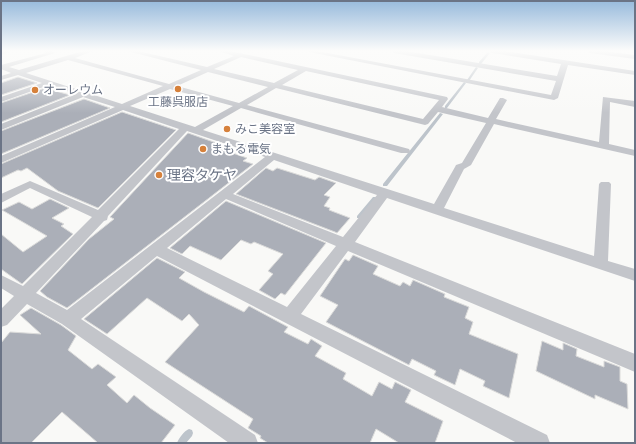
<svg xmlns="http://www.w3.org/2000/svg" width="636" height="444" viewBox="0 0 636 444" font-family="'Golos Text','Noto Sans JP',sans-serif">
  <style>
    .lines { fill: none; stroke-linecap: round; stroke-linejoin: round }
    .stream { fill: #bdc4cb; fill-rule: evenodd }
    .building { fill: #abafb8; stroke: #dbdbda }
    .street { fill: #c3c5ca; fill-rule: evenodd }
    .poi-dot { fill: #d6813b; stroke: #fff; stroke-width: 1.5 }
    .labels { text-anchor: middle; stroke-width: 4; stroke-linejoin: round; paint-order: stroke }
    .far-poi-label { font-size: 12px; fill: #6b7486; stroke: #fff; text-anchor: start }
    .poi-label { font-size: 14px; fill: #6b7486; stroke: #fff; text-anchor: start }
  </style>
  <rect width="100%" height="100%" fill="#f9f9f7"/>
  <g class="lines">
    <path class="stream" d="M488,52L490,53L481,64H479V62Z
      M476,67L478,68L469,81H467V80Z
      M464,82L466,83L447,108H445V106Z
      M440,113L443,114L387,186H383V184Z
      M373,197H377V198L361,218H357V216Z
      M189,429L192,430L193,433L192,436L186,443H177C179,438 184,431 189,429Z"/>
  </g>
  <path class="building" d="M18,77L37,83L1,95V83Z
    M45,88L70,95L1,122V103Z
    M84,99L110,108L1,154V131Z
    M122,112L176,130L98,208L58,191L27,168L21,171L18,170L1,178V164Z
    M188,133L222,145L218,148L247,158L243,161L253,164L67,308L47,297L40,291L89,239L114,219L110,217Z
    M266,168L273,171L277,168L315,180L319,177L336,183L324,195L330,197L324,206L330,208L329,210L350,218L337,233L335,232L236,194Z
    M50,199L69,208L52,218L64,224L61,226L73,234L22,284L1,269V234L23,252L47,236L2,210L19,202L32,209Z
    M226,201L326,243L285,295L281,293L275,299L259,290L273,274L268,271L283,254L254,242L251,244L241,240L221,260L190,246L182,254L170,248Z
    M353,255L378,266L373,274L400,286L403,282L410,286L413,280L445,294L444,297L469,307L465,318L473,322L469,334L518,354L509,398L483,386L485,381L460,369L455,385L434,375L436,371L412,359L409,365L326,322L338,305L320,296L345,259L349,261Z
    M157,258L185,272L179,278L204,292L244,312L249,306L288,327L284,332L308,344L311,339L322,346L315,356L346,373L343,379L372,396L379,382L392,389L395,382L411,390L405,402L443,421L435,443H399L376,429L370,443H268L260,438L261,436L248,428L253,419L165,362L199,325L189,314L182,321L147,298L107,334L84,319Z
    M31,308L61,325L76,336L68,350L92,369L98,364L116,377L107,385L127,403L134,395L150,408L175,425L161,443H98L62,412L31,443H1V343L10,332L41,334L20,315Z
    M542,341L563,350V343L577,349L576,356L604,367V361L620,367V381L627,384L628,409L595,395V399L536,371Z"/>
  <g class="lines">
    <path class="street" d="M1,51H11L1,55Z
      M44,51H53L55,53L9,67L19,70L83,51H93L75,58L169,84L201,70L127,51H138L207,67L234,56L218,51H230L447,97L448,99L442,107L488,118L500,98H503L507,100L496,119L599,142L603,97L635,101V107L610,102L609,144L635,150V156L494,124L471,165L464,169L444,208L594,256L599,184L601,182H609L611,184L608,261L635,269V281L387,198L355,242L635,354V372L348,251L301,314L547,435L550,443H517L157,256L81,319L255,435L258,443H229L62,324L27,304L7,325L1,327V309L14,296L1,288V275L23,286L92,217L30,188L1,203V194L30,181L98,210L179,129L123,110L1,163V156L115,107L83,97L1,130V124L76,94L49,85L1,102V97L42,83L18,75L1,80V76L11,73L1,69V65L46,53ZM241,57L298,70L274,83L214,69ZM68,60L163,86L122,104L26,73ZM306,71L439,100L423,119L282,85ZM208,72L268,87L239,103L177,86ZM276,88L425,125L428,124L438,112L486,123L462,163L456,165L455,167L434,204L203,130L241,108L401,153H409L410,151L409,149L247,105ZM170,89L233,106L195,127L130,106ZM187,131L265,157L67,310L36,293L104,221L107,220L108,216ZM274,160L377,195L343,237L233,194ZM226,199L336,246L287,307L167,248Z
      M304,51H317L551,95L556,81L394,53L391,51H406L557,76L561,64L492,53L489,51H505L635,71V75L568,65L558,98L554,100Z
      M587,51H605L635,55V59L590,53Z"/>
  </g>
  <linearGradient id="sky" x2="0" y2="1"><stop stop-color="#97badc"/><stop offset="0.45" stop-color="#fcfcfb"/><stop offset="1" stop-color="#fcfcfb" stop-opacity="0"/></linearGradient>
  <rect width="636" height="113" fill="url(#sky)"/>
  <g class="poi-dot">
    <circle cx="178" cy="89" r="4"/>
    <circle cx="35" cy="90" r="4"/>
    <circle cx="227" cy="129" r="4"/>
    <circle cx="203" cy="149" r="4"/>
    <circle cx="159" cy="175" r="4"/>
  </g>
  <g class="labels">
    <g class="far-poi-label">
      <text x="43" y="94">オーレウム</text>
      <text x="178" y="106" text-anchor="middle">工藤呉服店</text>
      <text x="235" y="133">みこ美容室</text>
      <text x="211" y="153">まもる電気</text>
    </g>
    <g class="poi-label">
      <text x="167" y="180">理容タケヤ</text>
    </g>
  </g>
  <rect width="636" height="444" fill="none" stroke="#6b7486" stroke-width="4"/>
</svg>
